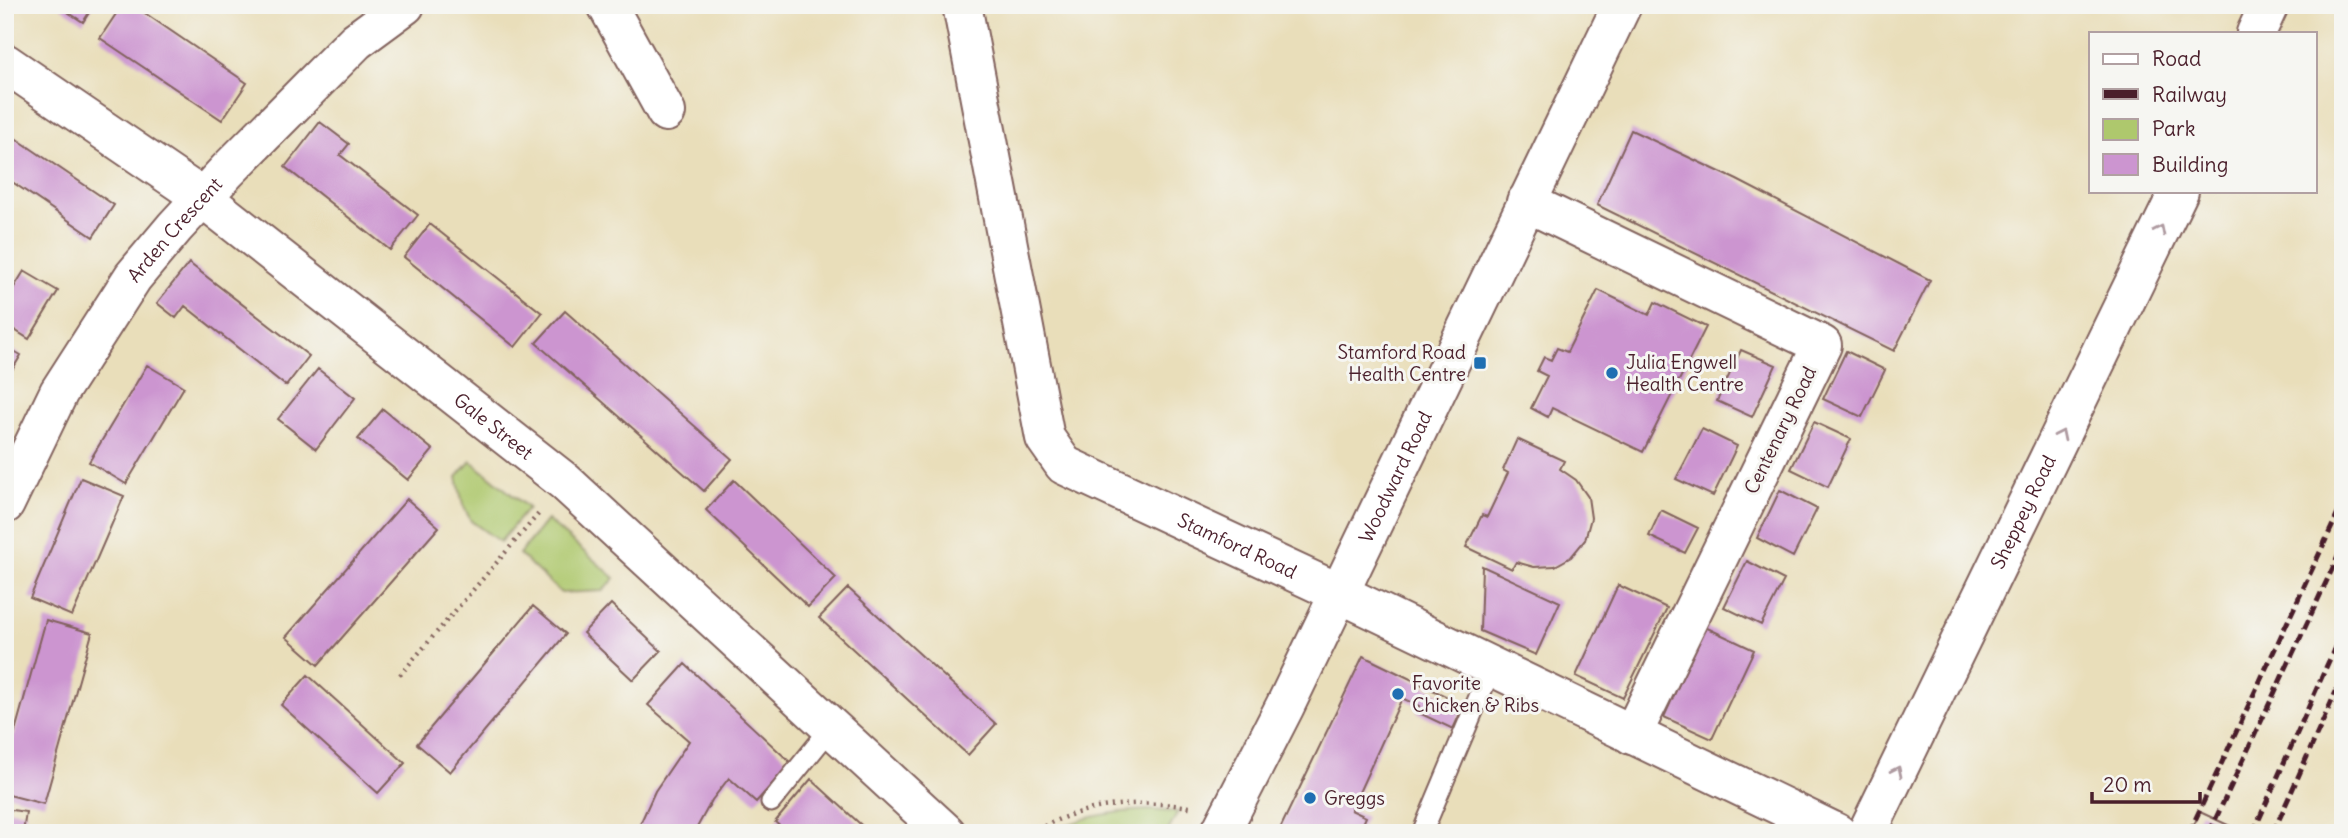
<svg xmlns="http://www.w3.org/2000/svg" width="2348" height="838" viewBox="0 0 2348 838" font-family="Delius,sans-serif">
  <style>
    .green { fill: #aec86d; stroke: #7c744c; stroke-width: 2 }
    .building { fill: #cc95d0 }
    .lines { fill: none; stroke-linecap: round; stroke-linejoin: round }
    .service-casing { stroke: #82625d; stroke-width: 23 }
    .minor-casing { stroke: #82625d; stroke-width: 42 }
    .tertiary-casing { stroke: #82625d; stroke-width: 42 }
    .path { stroke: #82625d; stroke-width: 4.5; stroke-dasharray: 2 5; stroke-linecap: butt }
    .service { stroke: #fff; stroke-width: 19 }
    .minor { stroke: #fff; stroke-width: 38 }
    .tertiary { stroke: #fff; stroke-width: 38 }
    .rail { stroke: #4a1f2b; stroke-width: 5; stroke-dasharray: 10 5; stroke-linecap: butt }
    .oneway { stroke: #ae9aa0 }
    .poi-dot { fill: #1f6fb2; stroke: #f6f6f2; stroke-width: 2.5 }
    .labels { text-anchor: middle; stroke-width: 6; stroke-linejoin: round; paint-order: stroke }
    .street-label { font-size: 19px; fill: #4a1f2b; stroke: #f6f6f2 }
    .poi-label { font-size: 19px; fill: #4a1f2b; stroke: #f6f6f2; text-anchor: start }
  </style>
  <rect width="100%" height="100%" fill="#f6f6f2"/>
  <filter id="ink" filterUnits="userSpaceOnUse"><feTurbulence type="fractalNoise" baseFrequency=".0143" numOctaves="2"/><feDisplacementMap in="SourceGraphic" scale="14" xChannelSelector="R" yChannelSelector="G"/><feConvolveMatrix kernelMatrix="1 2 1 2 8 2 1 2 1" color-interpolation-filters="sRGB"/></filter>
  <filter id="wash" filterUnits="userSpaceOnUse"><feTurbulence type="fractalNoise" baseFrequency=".00686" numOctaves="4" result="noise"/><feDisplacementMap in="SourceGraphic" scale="28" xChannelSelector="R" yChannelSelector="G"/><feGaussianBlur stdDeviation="1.57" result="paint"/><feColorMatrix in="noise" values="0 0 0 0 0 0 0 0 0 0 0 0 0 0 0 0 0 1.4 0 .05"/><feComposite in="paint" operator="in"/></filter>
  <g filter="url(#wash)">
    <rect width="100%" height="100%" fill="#e9deba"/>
    <path class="green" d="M471,461L528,508L500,542L471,521L463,505L457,477Z
      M547,520L615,578L603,591L561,593L519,554Z
      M1148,810L1178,812L1167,833H1049C1083,816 1110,812 1148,810Z"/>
    <g id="blocks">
      <path class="building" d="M57,5H94L83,22Z
        M122,5H133L247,83L222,120L100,38Z
        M320,122L349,144L340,155L418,215L390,250L285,167Z
        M1631,130L1737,180L1930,280L1894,351L1597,205Z
        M5,131L114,205L93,237L5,177Z
        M430,224L542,313L515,347L404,257Z
        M189,263L309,356L286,386L185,306L176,318L157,303Z
        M24,271L58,291L29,339L5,324V302Z
        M1598,290L1649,315L1655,302L1706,327L1643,452L1552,408L1548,417L1531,408L1547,376L1537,371L1544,357L1551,360L1557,348L1567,352Z
        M565,311L732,459L704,491L536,343Z
        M5,346L21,355L5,382Z
        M1741,350L1776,365L1752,417L1717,401Z
        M1846,351L1885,370L1862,417L1823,399Z
        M147,365L184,387L126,484L89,462Z
        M318,369L355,398L316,449L278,419Z
        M383,409L433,450L408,480L358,439Z
        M1814,422L1851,439L1828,487L1791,469Z
        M1702,429L1737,446L1713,496L1676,479Z
        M1517,439L1564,461L1560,469L1576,480L1588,497L1591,518L1585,540L1571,557L1555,566L1534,567L1516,562L1512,569L1466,547L1482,515L1487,517L1508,473L1503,470Z
        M81,478L124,496L72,616L30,598Z
        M734,480L836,578L808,607L706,510Z
        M1780,490L1817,509L1793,557L1757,538Z
        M407,499L439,527L318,665L286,637Z
        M1661,510L1698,528L1685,553L1649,536Z
        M1747,561L1784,580L1761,625L1724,607Z
        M1482,566L1560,602L1536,655L1480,631Z
        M1618,585L1667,608L1623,698L1576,676Z
        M848,588L996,724L968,755L819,618Z
        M611,604L661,651L633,680L583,633Z
        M533,606L566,634L450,772L417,744Z
        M46,620L92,633L44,804L5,794V767Z
        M1705,627L1754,650L1712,739L1664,717Z
        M1363,656L1464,705L1453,729L1417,712L1419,706L1402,698L1351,810L1366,817L1359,833H1278Z
        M685,664L791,763L756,802L729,778L712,800L694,833H636L655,791L689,741L648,705Z
        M308,675L405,763L378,793L281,705Z
        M811,779L870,833H788L775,822Z
        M5,809L26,812L23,833H5Z
        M2200,812L2245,833H2190Z"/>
    </g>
  </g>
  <g filter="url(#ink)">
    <use href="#blocks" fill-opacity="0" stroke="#82625d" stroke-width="2"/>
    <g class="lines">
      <g class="service-casing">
        <path id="service" d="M771,802L831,728
          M1422,833L1492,666"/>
      </g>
      <g class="minor-casing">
        <g id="minor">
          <path d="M607,5L666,112"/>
          <path id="s1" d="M962,5L1045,438L1064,465L1339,593L1837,833"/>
          <path d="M2256,33L2269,5"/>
          <path id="s2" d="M5,63L203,198L565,482L946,833"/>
          <path d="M1526,202L1822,345L1632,735"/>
          <path id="s3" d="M5,504L59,392L133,277L175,227L227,171L356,41L405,5"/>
          <path id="s4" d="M1867,833L2179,191"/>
        </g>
      </g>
      <g class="tertiary-casing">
        <g id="tertiary">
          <path id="s5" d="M1220,833L1285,706L1622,5"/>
        </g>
      </g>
      <path class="path" d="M400,675L541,511
        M1032,833C1079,804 1136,799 1190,807"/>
      <use href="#service" class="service"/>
      <use href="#minor" class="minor"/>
      <use href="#tertiary" class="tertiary"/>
      <path class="rail" d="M2189,833L2343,503
        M2209,833L2343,546
        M2253,833L2343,629
        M2273,833L2343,676"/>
    </g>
    <defs><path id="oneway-chevron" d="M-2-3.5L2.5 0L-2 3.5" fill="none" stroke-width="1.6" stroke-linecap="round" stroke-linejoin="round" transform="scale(1.75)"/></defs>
    <g class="oneway">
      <use href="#oneway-chevron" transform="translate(2160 230) rotate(-64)"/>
      <use href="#oneway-chevron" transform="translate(2061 435) rotate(-64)"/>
      <use href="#oneway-chevron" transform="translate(1897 771) rotate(-64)"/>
    </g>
  </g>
  <g class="poi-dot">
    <rect x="1473" y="356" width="14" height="14" rx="3.5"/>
    <circle cx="1612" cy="373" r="7"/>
    <circle cx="1398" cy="694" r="7"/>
    <circle cx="1310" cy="798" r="7"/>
  </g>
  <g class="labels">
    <g class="street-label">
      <text dy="7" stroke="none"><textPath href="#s3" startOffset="324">Arden Crescent</textPath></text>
      <text dy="7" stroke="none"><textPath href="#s2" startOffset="609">Gale Street</textPath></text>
      <text transform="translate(1780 430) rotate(-64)" y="7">Centenary Road</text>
      <text dy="7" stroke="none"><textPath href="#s5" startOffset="397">Woodward Road</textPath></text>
      <text dy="7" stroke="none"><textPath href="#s4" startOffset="357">Sheppey Road</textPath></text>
      <text dy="7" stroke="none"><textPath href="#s1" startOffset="665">Stamford Road</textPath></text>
    </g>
    <g class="poi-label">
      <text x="1466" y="359" text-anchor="end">Stamford Road<tspan x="1466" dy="22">Health Centre</tspan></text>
      <text x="1626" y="369">Julia Engwell<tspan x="1626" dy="22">Health Centre</tspan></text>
      <text x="1412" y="690">Favorite<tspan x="1412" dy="22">Chicken &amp; Ribs</tspan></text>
      <text x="1324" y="805">Greggs</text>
    </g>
  </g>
  <rect width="2348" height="838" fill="none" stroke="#f6f6f2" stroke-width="28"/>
  <rect x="2089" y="32" width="228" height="161" fill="#f6f6f2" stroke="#b1a0a2" stroke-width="2"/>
  <rect x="2103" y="54" width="35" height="10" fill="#ffffff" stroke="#b1a0a2" stroke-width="2"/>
  <text x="2152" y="66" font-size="21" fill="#4a1f2b">Road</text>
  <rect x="2103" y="89" width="35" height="10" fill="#4a1f2b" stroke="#b1a0a2" stroke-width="2"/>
  <text x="2152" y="102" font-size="21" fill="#4a1f2b">Railway</text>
  <rect x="2103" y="119" width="35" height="21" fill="#aec86d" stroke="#b1a0a2" stroke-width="2"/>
  <text x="2152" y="136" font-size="21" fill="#4a1f2b">Park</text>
  <rect x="2103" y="154" width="35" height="21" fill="#cc95d0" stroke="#b1a0a2" stroke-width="2"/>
  <text x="2152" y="172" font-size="21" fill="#4a1f2b">Building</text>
  <path d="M2092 792v10h108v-10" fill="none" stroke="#4a1f2b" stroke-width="3.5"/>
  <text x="2103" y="792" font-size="21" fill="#4a1f2b" stroke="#f6f6f2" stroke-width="5" paint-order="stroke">20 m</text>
</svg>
